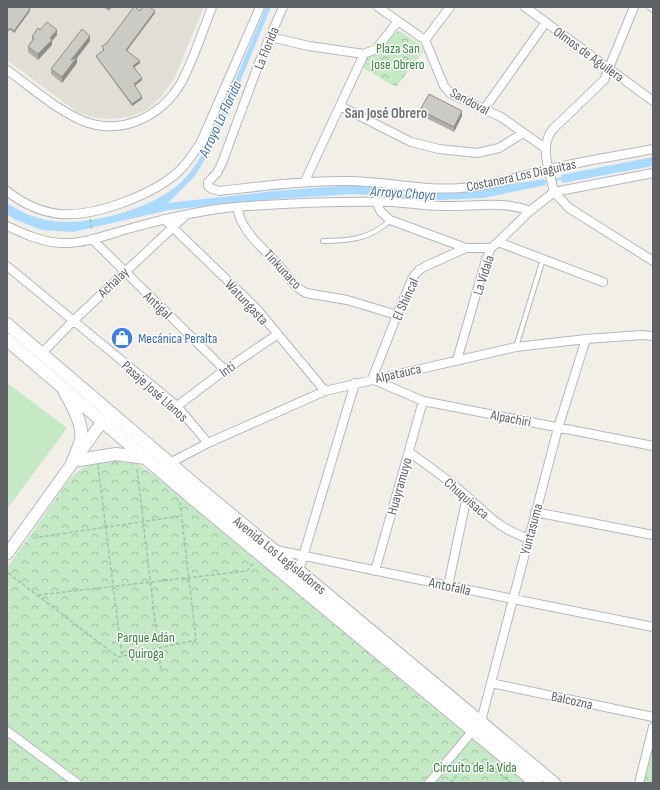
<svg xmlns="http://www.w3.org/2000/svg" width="660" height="790" viewBox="0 0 660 790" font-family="'Sofia Sans Condensed',sans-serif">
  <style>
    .education { fill: #e1ded6 }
    .park { fill: url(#park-crowns) }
    .garden { fill: #c5e8c5 }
    .water { fill: #aadaff }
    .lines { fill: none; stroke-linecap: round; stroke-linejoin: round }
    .stream { stroke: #aadaff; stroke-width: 2.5 }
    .service-casing { stroke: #b5b8bc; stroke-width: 6 }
    .minor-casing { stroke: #b5b8bc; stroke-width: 10 }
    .tertiary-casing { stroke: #b5b8bc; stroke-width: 13 }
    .secondary-casing { stroke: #b6babf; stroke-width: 14 }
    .path { stroke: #9cc7a9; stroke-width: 1.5; stroke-dasharray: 4 2; stroke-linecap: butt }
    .service { stroke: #fff; stroke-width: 4 }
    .minor { stroke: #fff; stroke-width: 8 }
    .tertiary { stroke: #fff; stroke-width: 11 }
    .secondary { stroke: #fff; stroke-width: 12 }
    .wall { fill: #afaea9 }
    .shaded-wall { fill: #8f8d8a }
    .building { fill: #cccac5; stroke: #8f8d8a }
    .labels { text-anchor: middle; stroke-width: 3; stroke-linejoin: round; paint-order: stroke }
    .street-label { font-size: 14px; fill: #5f6368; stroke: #fff }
    .park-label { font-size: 14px; fill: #348238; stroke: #fff }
    .shop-label { font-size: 14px; fill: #366cbe; stroke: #fff; text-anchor: start }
    .neighbourhood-label { font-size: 15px; font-weight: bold; fill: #70757a; stroke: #fff }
    .water-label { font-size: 15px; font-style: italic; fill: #4174aa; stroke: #fff }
  </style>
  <defs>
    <pattern id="park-crowns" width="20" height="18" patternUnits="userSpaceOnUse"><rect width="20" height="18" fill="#c5e8c5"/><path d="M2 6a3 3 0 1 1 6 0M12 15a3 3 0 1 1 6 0" fill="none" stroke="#a3c0a4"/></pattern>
  </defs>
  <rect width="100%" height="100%" fill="#f1efe8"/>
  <path class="education" d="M7,7H204L174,79L161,97L148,109L129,117L110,119L92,117L77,112L7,60Z"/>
  <path class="park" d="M399,31L419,44L424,51L396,87L361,67L367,57C382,56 386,37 399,31Z
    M108,460C114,460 121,459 127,460C146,465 160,483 177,492L527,783H7V568L69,480C82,466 89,463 108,460Z
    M653,743V783H643Z"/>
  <path class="garden" d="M7,383L67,428L7,509Z"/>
  <path class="water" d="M266,7H271L216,140L195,176L168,203L275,191L354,185L440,193L482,189L544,179L546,185L483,198L439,200L354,194L275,199L169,210L73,232L42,230L16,220L7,214V203C19,211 32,217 46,220C84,228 149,210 178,185C193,172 202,155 211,138Z
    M653,157V166L562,183L561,175Z"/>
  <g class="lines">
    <path class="stream" d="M543,182L564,178"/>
    <g class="service-casing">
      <path id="service" d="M323,241C347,241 372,239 390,220
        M516,347L543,259"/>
    </g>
    <g class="minor-casing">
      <path id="minor" d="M283,7L262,55L222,163L217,173L208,182V186L212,189L220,191C264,186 308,180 352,181C389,182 424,191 461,188C491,186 519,176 549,169C583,161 618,156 653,149
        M378,7L425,40L444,86L451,94L501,117L545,148
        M525,7L653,101
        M652,7L653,8
        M270,37L309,46L364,54
        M425,40L450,7
        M7,70C31,87 55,109 83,121C121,136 161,117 181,83C193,61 203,30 212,7
        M340,106L411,142L439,149L477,153L499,148L523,133
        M485,108L546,22
        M305,181L364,54L376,49L398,21
        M7,191C22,203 40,212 60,214C95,217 153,195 179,171C188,163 194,152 201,142L260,7
        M554,192C550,172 539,148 552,130L604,80L634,7
        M554,192L569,208L653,261
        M376,202L381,212L390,220L466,248
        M237,207C239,215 240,221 245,227C252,240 266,251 276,262C287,273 292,286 306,293L347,300L397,315
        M164,219L256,308L325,391
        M7,226C24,234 42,242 61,243C86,244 112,233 135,227C168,218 201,210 235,207C287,203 340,201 392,202C409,203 426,206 443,206C472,207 503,200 530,211
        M92,239L225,370
        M498,242L603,282
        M491,248H466L426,266L419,270L413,277L397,315L372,379L423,401L653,446
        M7,266L177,406L208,443
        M42,353L73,321L186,215
        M457,360L486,260L491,248L498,242L530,211L554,192L653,173
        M177,406L225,370L278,334
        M409,452C427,465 444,477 461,491C487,513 495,527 529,539
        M166,465L208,443L325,391L516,347L586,339L642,335L653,336
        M535,512L653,535
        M276,550L513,599L653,627
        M299,570L355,383
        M375,571L423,401
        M448,586L467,496
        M491,683L653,717
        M7,731L77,783
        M429,783L481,721L558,428L586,339
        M639,783L653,727"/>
    </g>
    <g class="tertiary-casing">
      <path id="tertiary" d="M7,554L107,415"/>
    </g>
    <g class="secondary-casing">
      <path id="secondary" d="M7,324L199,488L554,783
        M7,340L191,497L536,783
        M64,390C71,404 84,424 81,440C79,447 76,454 73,461L116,454L146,458"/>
    </g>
    <path class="path" d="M90,219L92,231
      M98,466L122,656
      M137,469L161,672
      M33,538L181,516
      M8,573L118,657L196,640L180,502
      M38,595L247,571L254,562
      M450,783L461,771L471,763C488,766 499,772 511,783"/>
    <use href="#service" class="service"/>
    <use href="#minor" class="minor"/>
    <use href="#tertiary" class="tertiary"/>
    <use href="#secondary" class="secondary"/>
  </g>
  <path class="wall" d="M7,7L30,11L14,33L10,30L7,33Z
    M103,7H112L109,11Z
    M140,11L155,13L126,50L140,63L134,68L142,80L135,86L142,99L132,106L96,57V56L104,51L102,48V46L106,44Z
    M40,30L57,35L52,41V45L38,60L28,52V47L32,41V37Z
    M90,41L77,58V63L62,83L51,74V69Z
    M420,110L462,116L454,132L420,115Z"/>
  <path class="shaded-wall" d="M30,9V11L14,33V31Z
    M155,11V13L126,52V50Z
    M57,30V35L52,41V45L38,60V54Z
    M90,36V41L77,58V63L62,83V77L71,60Z
    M140,61V63L133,68V66Z
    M142,78V80L134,86V84Z
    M142,97V99L132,106V104Z
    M462,111V116L454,132V127Z"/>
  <path class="building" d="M7,7H27L30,9L14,31L10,28L7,31Z
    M106,7H111L109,9Z
    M134,7H135L140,11L142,7H150L155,11L126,50L140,61L133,66L142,78L134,84L142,97L132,104L96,56L104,50L102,46L106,44Z
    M47,22L57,30L50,38L52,40L38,54L28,47L34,38L32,37L38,28L40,30Z
    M82,29L90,36L71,60L77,57L62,77L51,69Z
    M429,94L462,111L454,127L420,110Z"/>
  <defs>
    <g id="shop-disc" transform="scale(1.15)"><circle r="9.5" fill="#3f7fe0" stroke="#fff"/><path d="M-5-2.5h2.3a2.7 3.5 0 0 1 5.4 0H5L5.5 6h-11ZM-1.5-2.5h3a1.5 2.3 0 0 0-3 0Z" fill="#fff"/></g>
  </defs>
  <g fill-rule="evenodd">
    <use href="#shop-disc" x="122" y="338"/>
  </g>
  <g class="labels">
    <g class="street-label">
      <text transform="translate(266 48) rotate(-68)" y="5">La Florida</text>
      <text transform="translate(589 54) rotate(36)" y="5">Olmos de Aguilera</text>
      <text transform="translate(470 101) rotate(28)" y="5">Sandoval</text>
      <text transform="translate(521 175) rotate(-12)" y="5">Costanera Los Diaguitas</text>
      <text transform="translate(283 269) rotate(47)" y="5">Tinkunaco</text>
      <text transform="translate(483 275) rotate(-72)" y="5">La Vidala</text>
      <text transform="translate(113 282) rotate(-44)" y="5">Achalay</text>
      <text transform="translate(405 299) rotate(-66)" y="5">El Shincal</text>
      <text transform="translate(247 302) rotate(47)" y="5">Watungasta</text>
      <text transform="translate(158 305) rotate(44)" y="5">Antigal</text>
      <text transform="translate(227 369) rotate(-35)" y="5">Inti</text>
      <text transform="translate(398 373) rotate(-13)" y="5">Alpatauca</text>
      <text transform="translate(155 391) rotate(42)" y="5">Pasaje José Llanos</text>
      <text transform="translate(511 418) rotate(11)" y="5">Alpachiri</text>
      <text transform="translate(399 486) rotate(-74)" y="5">Huayramuyo</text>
      <text transform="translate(467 498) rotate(41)" y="5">Chuquisaca</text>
      <text transform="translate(531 529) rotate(-75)" y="5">Yuntasuma</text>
      <text transform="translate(280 555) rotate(39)" y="5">Avenida Los Legisladores</text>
      <text transform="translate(450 586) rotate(12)" y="5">Antofalla</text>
      <text transform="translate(572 700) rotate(12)" y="5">Balcozna</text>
    </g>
    <g class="park-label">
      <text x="398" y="53">Plaza San<tspan x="398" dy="16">Jose Obrero</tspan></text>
      <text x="146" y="642">Parque Adán<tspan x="146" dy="16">Quiroga</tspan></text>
      <text x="475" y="772">Circuito de la Vida</text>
    </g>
    <g class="shop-label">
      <text x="138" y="343">Mecánica Peralta</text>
    </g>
    <g class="neighbourhood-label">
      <text x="386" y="118">San José Obrero</text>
    </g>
    <g class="water-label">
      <text transform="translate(220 119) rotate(-65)" y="5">Arroyo La Florida</text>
      <text transform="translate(403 193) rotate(4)" y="5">Arroyo Choya</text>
    </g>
  </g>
  <rect width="660" height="790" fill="none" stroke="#5f6368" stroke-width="16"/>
</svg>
